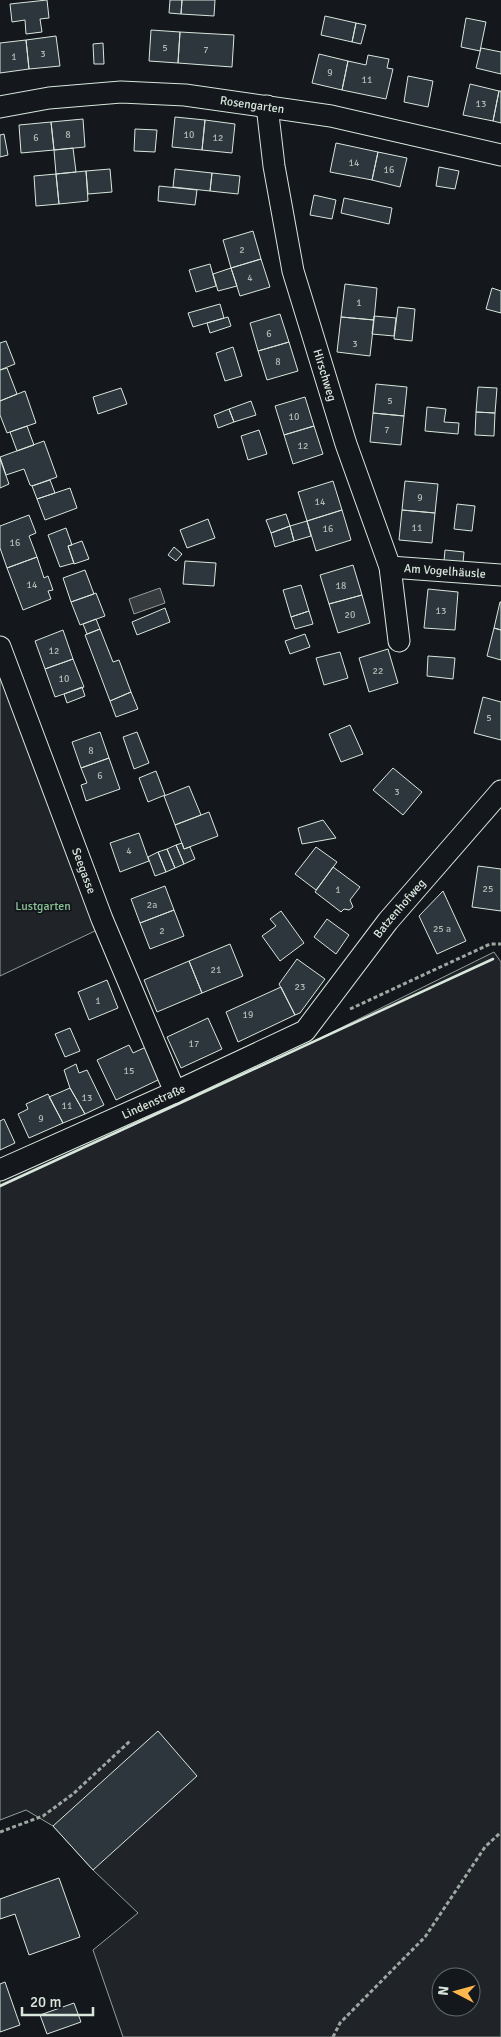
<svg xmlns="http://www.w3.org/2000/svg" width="501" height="2037" viewBox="0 0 501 2037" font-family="Signika,sans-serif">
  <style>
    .green { fill: #202428; stroke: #939e99; fill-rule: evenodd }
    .water { fill: #363b3e; stroke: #939e99 }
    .building { fill: #2c363c; stroke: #d8e6dc }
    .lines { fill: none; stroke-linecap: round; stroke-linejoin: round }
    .street-casing { stroke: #d8e6dc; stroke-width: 23 }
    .path { stroke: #9da8a2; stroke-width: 3; stroke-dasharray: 4 2.5; stroke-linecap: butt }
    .street { stroke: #14181c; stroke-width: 21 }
    .wall { stroke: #d8e6dc; stroke-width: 2.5 }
    .labels { text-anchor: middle; stroke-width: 4; stroke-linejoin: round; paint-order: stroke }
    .number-label { font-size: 10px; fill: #adbab4 }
    .street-label { font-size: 12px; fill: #d8e6dc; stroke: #14181c }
    .park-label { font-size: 12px; fill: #8ac095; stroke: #14181c }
  </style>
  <rect width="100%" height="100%" fill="#14181c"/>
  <path class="green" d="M0,675L97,930L0,976Z
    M494,952L501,962V2037H123L93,1950L138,1913L93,1870L53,1826L26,1810L0,1820V1181L282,1057ZM441,1977H471V2007H441Z"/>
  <path class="water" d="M160,588L165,603L134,614L129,599Z"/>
  <path class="building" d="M47,0L49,18L40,19L42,32L26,34L25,20L12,22L10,4Z
    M170,0H182L181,14L169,13Z
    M182,0H215L214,16L181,14Z
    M325,16L356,23L352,42L321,35Z
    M466,18L486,22L480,51L461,47Z
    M356,23L366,25L361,44L352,42Z
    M151,30L180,32L178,63L149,61Z
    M180,32L234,35L232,67L178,63Z
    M56,36L60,66L29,69L26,40Z
    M26,40L29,69L0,73V43Z
    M103,43L104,64H94L93,44Z
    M481,48L501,52V74L476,68Z
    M319,54L348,61L342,90L312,83Z
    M368,55L389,59L387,68L393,69L386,99L342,90L348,61L366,65Z
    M408,76L433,81L428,107L404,102Z
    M470,84L499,91L493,121L463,115Z
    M499,91H501V123L493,121Z
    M175,117L205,120L202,150L172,147Z
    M83,119L85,147L54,150L51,122Z
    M205,120L235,124L232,153L202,150Z
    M51,122L54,150L21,153L19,125Z
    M135,129L157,130L155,152L134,151Z
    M4,134L8,155L0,157V135Z
    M336,143L378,152L372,180L330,172Z
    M73,148L76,172L56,174L54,150Z
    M378,152L407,158L400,187L372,180Z
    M439,167L459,171L455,189L436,186Z
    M110,169L112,192L88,194L86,171Z
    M175,169L212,173L210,191L173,187Z
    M86,171L88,201L59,204L56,174Z
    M212,173L240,176L238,194L210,191Z
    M56,174L59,204L36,206L34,176Z
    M159,186L197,190L195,205L158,201Z
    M314,195L336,200L332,219L310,215Z
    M344,198L392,208L389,224L341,213Z
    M253,231L261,259L231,268L223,240Z
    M261,259L270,287L240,296L231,268Z
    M210,264L216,286L196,292L189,270Z
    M231,268L237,286L218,291L213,274Z
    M345,284L377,288L374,320L341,317Z
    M492,288L501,291V313L486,309Z
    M220,304L224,318L193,327L188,313Z
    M398,307L415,309L412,341L394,339Z
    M280,314L289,342L258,351L250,323Z
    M374,316L396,318L394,336L372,334Z
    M228,317L231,326L210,333L207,323Z
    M341,317L374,320L370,356L337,352Z
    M6,341L15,364L0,370V343Z
    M289,342L298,371L267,380L258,351Z
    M233,347L242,376L225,381L216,353Z
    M7,368L17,394L0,401V370Z
    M376,384L407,387L404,416L373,413Z
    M478,387L497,388L495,413L476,412Z
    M121,388L127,404L98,414L93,397Z
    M25,391L36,423L7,433L0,415V401Z
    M305,397L314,426L284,435L275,406Z
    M251,401L256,415L234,422L229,409Z
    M427,407L446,409L444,422L459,423L458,434L425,431Z
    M229,409L234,422L218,428L214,415Z
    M476,412L495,413L494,436L475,435Z
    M373,413L404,416L401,445L370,442Z
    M27,426L34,445L17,451L10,432Z
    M314,426L323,454L293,464L284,435Z
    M259,430L267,454L248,460L241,436Z
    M44,441L57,477L32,486L30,485L24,469L6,475L0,457Z
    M0,459L9,484L0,488Z
    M50,480L55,493L37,499L32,486Z
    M333,481L342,510L307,521L298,492Z
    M405,481L438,484L435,513L402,510Z
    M70,488L77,508L45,520L37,499Z
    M457,504L475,506L472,531L454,529Z
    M342,510L351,540L316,551L307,521Z
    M402,510L435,513L432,543L399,540Z
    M286,514L290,526L271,533L266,520Z
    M29,515L36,533L29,536L37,557L7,568L0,548V526Z
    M208,519L215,538L187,548L180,530Z
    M307,521L311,536L294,541L290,526Z
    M290,526L294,541L275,547L271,533Z
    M66,528L72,545L68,546L74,563L60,567L48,535Z
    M82,541L89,559L74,564L68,546Z
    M174,547L182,554L176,561L168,555Z
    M445,550L464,552L463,563L444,561Z
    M37,557L44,578L48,576L53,590L48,591L51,599L23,610L7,568Z
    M185,561L216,563L214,586L183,584Z
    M353,565L362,595L329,604L320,575Z
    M85,570L94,594L71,602L63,578Z
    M301,585L309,611L291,617L283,590Z
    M428,589L458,592L455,630L424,628Z
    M96,593L105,616L80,625L71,602Z
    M362,595L370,623L338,633L329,604Z
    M500,602H501V630L494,628Z
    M165,608L170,622L137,635L132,622Z
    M309,611L313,624L295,629L291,617Z
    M96,619L100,629L87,634L83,624Z
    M494,628L501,630V660L487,656Z
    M100,629L113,662L119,660L131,692L110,701L85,635Z
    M63,630L73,659L45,669L35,641Z
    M305,634L310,647L290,654L285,641Z
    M388,649L398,683L369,692L359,658Z
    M340,652L348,678L324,685L316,658Z
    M428,656L455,658L453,679L427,676Z
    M73,659L84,687L55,697L45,669Z
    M82,687L85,696L67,703L64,694Z
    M131,692L138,709L116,717L110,701Z
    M483,697L501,702V740L474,733Z
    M350,725L363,754L341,762L329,734Z
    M100,732L109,758L81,768L72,742Z
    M137,732L149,763L134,769L123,737Z
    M109,758L120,789L86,801L81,785L87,783L81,768Z
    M393,768L422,792L403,815L373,790Z
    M156,771L165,795L148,802L139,778Z
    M189,786L201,815L175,825L164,796Z
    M209,812L218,836L184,849L175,825Z
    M323,820L336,838L302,844L298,828Z
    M139,833L149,861L120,872L110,843Z
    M182,843L184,849L190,847L195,859L184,864L176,845Z
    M176,845L184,864L175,868L167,849Z
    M316,847L337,862L316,890L295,874Z
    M167,849L175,868L166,872L158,852Z
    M158,852L166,872L155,876L148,857Z
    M478,866L501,869V911L472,907Z
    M333,867L360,887L350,900L353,907L349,910L344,909L341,912L315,892Z
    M165,886L174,910L140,923L131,899Z
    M443,891L466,941L437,954L419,916Z
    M174,910L184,936L150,949L140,923Z
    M281,911L304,943L280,961L262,936L276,926L270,919Z
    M327,919L349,935L336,954L314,937Z
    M230,944L243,976L202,993L189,961Z
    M297,959L325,979L300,1013L295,1015L279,984Z
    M189,961L202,993L157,1012L144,980Z
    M107,980L118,1008L89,1020L78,992Z
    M281,987L295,1015L238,1042L226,1012Z
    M208,1018L222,1049L181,1068L167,1037Z
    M70,1028L80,1051L65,1057L55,1034Z
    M129,1045L133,1053L146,1047L160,1079L116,1100L97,1060Z
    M76,1064L79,1073L87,1070L104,1105L85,1114L70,1088L64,1070Z
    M70,1088L85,1114L63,1123L49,1097Z
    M48,1094L63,1123L29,1138L18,1114L28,1109L26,1104Z
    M4,1119L15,1143L0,1150V1121Z
    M158,1731L197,1776L93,1870L53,1826Z
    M59,1878L80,1937L29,1955L15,1914L0,1919V1899Z
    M5,1982L20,2025L0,2032V1984Z
    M74,2003L81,2022L47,2034L40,2015Z"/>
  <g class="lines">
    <g class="street-casing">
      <g id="street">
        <path id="s1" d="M267,106L274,166L293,271L346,444L390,567L399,641"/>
        <path id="s2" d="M0,107L49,98L121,92L185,95L331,116L501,155"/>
        <path id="s3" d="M390,567L501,575"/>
        <path id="s4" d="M0,647L102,919L175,1092"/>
        <path id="s5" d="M0,1170L175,1092L305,1031L388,921L501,791"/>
      </g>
    </g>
    <path class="path" d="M350,1009L490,944H501
      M0,1832L43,1816L73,1794L130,1741
      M333,2037L340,2023L425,1937L485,1847L501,1832"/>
    <use href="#street" class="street"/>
    <path class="wall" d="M0,1186L493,959"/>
  </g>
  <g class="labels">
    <g class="number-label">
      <text x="165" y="51">5</text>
      <text x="206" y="53">7</text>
      <text x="43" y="57">3</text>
      <text x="14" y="60">1</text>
      <text x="330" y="76">9</text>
      <text x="367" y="83">11</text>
      <text x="481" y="107">13</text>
      <text x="68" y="138">8</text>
      <text x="189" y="138">10</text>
      <text x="36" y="141">6</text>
      <text x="218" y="141">12</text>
      <text x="354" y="166">14</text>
      <text x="389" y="173">16</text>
      <text x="242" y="253">2</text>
      <text x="250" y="281">4</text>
      <text x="359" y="306">1</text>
      <text x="269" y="337">6</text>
      <text x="355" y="347">3</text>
      <text x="278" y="365">8</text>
      <text x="390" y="404">5</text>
      <text x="294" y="420">10</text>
      <text x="387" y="433">7</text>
      <text x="303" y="449">12</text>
      <text x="420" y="501">9</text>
      <text x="320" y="505">14</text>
      <text x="417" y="531">11</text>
      <text x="328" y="532">16</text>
      <text x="15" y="546">16</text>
      <text x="32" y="588">14</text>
      <text x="341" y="589">18</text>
      <text x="441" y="614">13</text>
      <text x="350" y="618">20</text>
      <text x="54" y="654">12</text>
      <text x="378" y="674">22</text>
      <text x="64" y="682">10</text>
      <text x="489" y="721">5</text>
      <text x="91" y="754">8</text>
      <text x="100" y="779">6</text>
      <text x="397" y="795">3</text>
      <text x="129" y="854">4</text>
      <text x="488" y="892">25</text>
      <text x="338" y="893">1</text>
      <text x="152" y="908">2a</text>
      <text x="442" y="932">25 a</text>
      <text x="162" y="934">2</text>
      <text x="216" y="973">21</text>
      <text x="300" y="990">23</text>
      <text x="98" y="1004">1</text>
      <text x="248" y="1018">19</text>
      <text x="194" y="1047">17</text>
      <text x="129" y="1074">15</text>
      <text x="87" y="1101">13</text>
      <text x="67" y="1109">11</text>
      <text x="41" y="1122">9</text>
    </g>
    <g class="street-label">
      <text dy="4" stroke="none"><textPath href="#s2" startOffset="254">Rosengarten</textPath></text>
      <text dy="4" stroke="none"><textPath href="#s1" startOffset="276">Hirschweg</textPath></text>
      <text dy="4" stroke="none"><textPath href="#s3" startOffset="55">Am Vogelhäusle</textPath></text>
      <text dy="4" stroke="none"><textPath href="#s4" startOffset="239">Seegasse</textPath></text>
      <text dy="4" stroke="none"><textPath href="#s5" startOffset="490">Batzenhofweg</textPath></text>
      <text dy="4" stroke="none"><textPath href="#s5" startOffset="168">Lindenstraße</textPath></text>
    </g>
    <g class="park-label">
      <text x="43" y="910">Lustgarten</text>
    </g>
  </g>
  <g transform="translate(456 1992) rotate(276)"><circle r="24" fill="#14181c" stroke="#626a69"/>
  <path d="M0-4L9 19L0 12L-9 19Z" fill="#ffb74d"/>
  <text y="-8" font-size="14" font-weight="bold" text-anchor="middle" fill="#d8e6dc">N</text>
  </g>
  <path d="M22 2007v8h71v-8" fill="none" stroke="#d8e6dc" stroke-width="2.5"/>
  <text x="30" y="2007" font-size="15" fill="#d8e6dc" stroke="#14181c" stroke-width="4" paint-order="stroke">20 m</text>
</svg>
